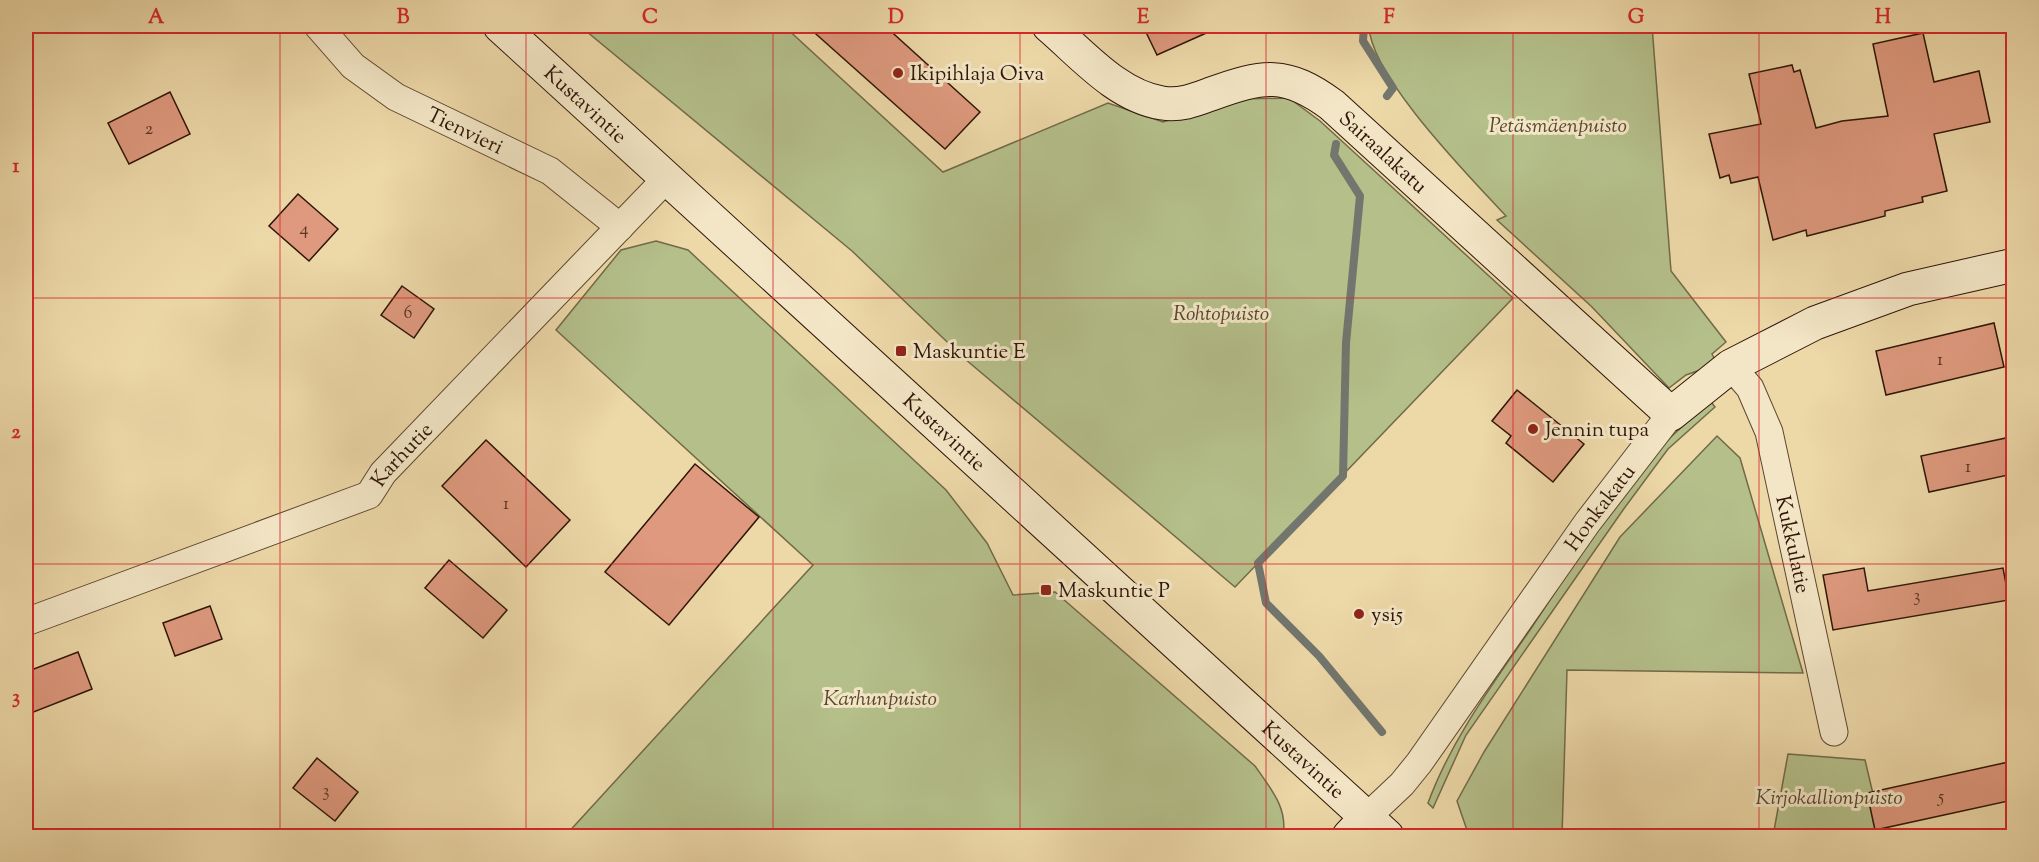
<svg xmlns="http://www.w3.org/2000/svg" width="2039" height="862" viewBox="0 0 2039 862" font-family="'Sorts Mill Goudy',serif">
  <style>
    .green { fill: #b4bf8a; stroke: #726a48; stroke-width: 1.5 }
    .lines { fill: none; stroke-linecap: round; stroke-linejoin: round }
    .stream { stroke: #72766e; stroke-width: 8 }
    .building { fill: #de997e; stroke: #2f1507; stroke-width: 1.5 }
    .street-casing { stroke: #5e462f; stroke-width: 29 }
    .secondary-casing { stroke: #2f1507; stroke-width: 35 }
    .street { stroke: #f3e6c6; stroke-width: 27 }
    .secondary { stroke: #f3e6c6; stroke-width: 33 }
    .grid { fill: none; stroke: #d62828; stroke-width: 1.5; stroke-opacity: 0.55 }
    .poi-dot { fill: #8f2418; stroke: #f3e6c6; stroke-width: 2 }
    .labels { text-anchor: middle; stroke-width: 6; stroke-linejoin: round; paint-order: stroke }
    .number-label { font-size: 18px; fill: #5b3625 }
    .poi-label { font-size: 21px; fill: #2f1507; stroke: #f3e6c6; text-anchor: start }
    .street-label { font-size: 21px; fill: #2f1507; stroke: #f3e6c6 }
    .park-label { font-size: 21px; font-style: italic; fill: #57482e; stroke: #f3e6c6 }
    .neatline { fill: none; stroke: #d62828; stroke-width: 2 }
    .grid-label { font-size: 20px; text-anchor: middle; font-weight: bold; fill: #d62828 }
  </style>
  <rect width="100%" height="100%" fill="#edd8a8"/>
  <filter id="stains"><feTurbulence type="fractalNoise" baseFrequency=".00333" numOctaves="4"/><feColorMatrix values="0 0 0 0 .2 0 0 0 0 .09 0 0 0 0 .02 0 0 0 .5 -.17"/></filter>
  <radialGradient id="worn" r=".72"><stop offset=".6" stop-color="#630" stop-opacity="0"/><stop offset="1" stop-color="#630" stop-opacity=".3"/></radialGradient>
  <path class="green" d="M580,26H784L943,172L1108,103L1163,122L1240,99L1289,98L1320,121L1513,298L1235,587L965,359L852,251Z
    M1369,26H1652L1671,271L1726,342L1712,354L1717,364L1686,375L1669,388L1592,307L1497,220L1506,216C1470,177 1370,76 1369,26Z
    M656,241L688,250L946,490L987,543L1013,595L1055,592L1255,766C1271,789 1288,808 1283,836H565L813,565L556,330L621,250Z
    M1711,402L1715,407L1668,449L1623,510L1466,735L1433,808L1428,803C1452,738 1493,684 1532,627C1574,565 1615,495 1666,442C1680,427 1696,415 1711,402Z
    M1717,436L1740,458L1803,673L1567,670L1562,836H1469L1457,801L1484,752L1620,537Z
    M1788,754L1865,760L1883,836H1773Z"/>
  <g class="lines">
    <path class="stream" d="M1364,26L1363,41L1393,88L1387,96
      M1336,144L1334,155L1360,196L1346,343L1343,476L1258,563L1266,603L1319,656L1382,732"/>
  </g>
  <path class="building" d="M807,26H885L980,112L945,149Z
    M1143,26H1222L1157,55Z
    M1923,33L1934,82L1979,71L1990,122L1934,134L1947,191L1922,197L1923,202L1885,211V216L1807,236L1806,230L1773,240L1758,177L1731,183L1729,175L1720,178L1709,134L1761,124L1749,74L1792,65L1794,72L1800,70L1816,128L1842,121L1888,116L1873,44Z
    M170,92L190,134L129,164L108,123Z
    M298,194L338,229L309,261L269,226Z
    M402,286L434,309L414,338L381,315Z
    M1994,323L2004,367L1886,395L1876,351Z
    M1517,390L1584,444L1553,482L1506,443L1511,436L1492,421Z
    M2006,438L2008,447L2013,446V474L1929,492L1921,456Z
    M486,440L570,520L526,567L442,486Z
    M695,464L759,517L669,625L605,572Z
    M449,560L507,610L483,638L425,588Z
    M1864,568L1868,591L2003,568L2009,600L1833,630L1823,575Z
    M210,606L222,639L175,656L163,623Z
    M78,652L92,689L26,715V672Z
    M317,758L358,792L335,821L293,788Z
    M2013,761V800L1875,830L1867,793Z"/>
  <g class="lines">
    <g class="street-casing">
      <g id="street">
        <path id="s1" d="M318,26L353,66L396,97L550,171L620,227"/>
        <path id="s2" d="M1731,366L1750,388L1769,432L1834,732"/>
        <path id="s3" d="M26,622L369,495L383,473L666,179"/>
        <path id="s4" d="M1367,817L1402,784L1419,763L1587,523L1671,414"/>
      </g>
    </g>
    <g class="secondary-casing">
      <g id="secondary">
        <path id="s5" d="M500,26L1387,836"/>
        <path id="s6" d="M1049,26C1082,54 1117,96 1162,103C1180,106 1195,100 1211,94C1263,75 1286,71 1332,105L1671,414L1731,366L1815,323L1908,289L2014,265"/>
        <path d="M1349,836L1367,817"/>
      </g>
    </g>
    <use href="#street" class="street"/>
    <use href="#secondary" class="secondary"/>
  </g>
  <path class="grid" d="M280,26V836M526,26V836M773,26V836M1020,26V836M1266,26V836M1513,26V836M1759,26V836M26,298H2014M26,564H2014"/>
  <g class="poi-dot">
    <circle cx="898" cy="73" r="6"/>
    <rect x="895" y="345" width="12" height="12" rx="3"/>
    <circle cx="1533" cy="429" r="6"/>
    <rect x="1040" y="584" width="12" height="12" rx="3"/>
    <circle cx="1359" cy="614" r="6"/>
  </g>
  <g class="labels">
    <g class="number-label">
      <text x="149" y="134">2</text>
      <text x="304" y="234">4</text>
      <text x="408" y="318">6</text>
      <text x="1940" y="365">1</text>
      <text x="1968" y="472">1</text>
      <text x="506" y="509">1</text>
      <text x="1917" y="601">3</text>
      <text x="326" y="796">3</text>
      <text x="1941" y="802">5</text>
    </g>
    <g class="poi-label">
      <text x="910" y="80">Ikipihlaja Oiva</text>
      <text x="913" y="358">Maskuntie E</text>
      <text x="1545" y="436">Jennin tupa</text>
      <text x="1058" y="597">Maskuntie P</text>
      <text x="1371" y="621">ysi5</text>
    </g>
    <g class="street-label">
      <text dy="7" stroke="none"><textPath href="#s5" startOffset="116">Kustavintie</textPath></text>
      <text dy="7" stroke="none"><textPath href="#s1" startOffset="183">Tienvieri</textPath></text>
      <text dy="7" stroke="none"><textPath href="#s6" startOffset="388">Sairaalakatu</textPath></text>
      <text dy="7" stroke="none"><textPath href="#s5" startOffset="602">Kustavintie</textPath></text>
      <text dy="7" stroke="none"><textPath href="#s3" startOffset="418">Karhutie</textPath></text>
      <text dy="7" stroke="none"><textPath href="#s4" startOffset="388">Honkakatu</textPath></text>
      <text dy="7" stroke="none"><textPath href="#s2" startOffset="192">Kukkulatie</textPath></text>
      <text dy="7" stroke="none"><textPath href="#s5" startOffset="1088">Kustavintie</textPath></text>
    </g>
    <g class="park-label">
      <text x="1558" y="132">Petäsmäenpuisto</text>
      <text x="1221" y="320">Rohtopuisto</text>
      <text x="880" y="705">Karhunpuisto</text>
      <text x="1829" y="804">Kirjokallionpuisto</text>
    </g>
  </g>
  <rect width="2039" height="862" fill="none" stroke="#edd8a8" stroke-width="66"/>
  <rect x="33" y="33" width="1973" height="796" class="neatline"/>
  <g class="grid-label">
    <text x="156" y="23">A</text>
    <text x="403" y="23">B</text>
    <text x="650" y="23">C</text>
    <text x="896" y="23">D</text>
    <text x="1143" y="23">E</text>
    <text x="1389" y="23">F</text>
    <text x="1636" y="23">G</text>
    <text x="1883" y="23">H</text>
    <text x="16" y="172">1</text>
    <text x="16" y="438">2</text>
    <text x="16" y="703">3</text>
  </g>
  <rect width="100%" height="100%" filter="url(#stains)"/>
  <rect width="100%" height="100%" fill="url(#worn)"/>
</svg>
